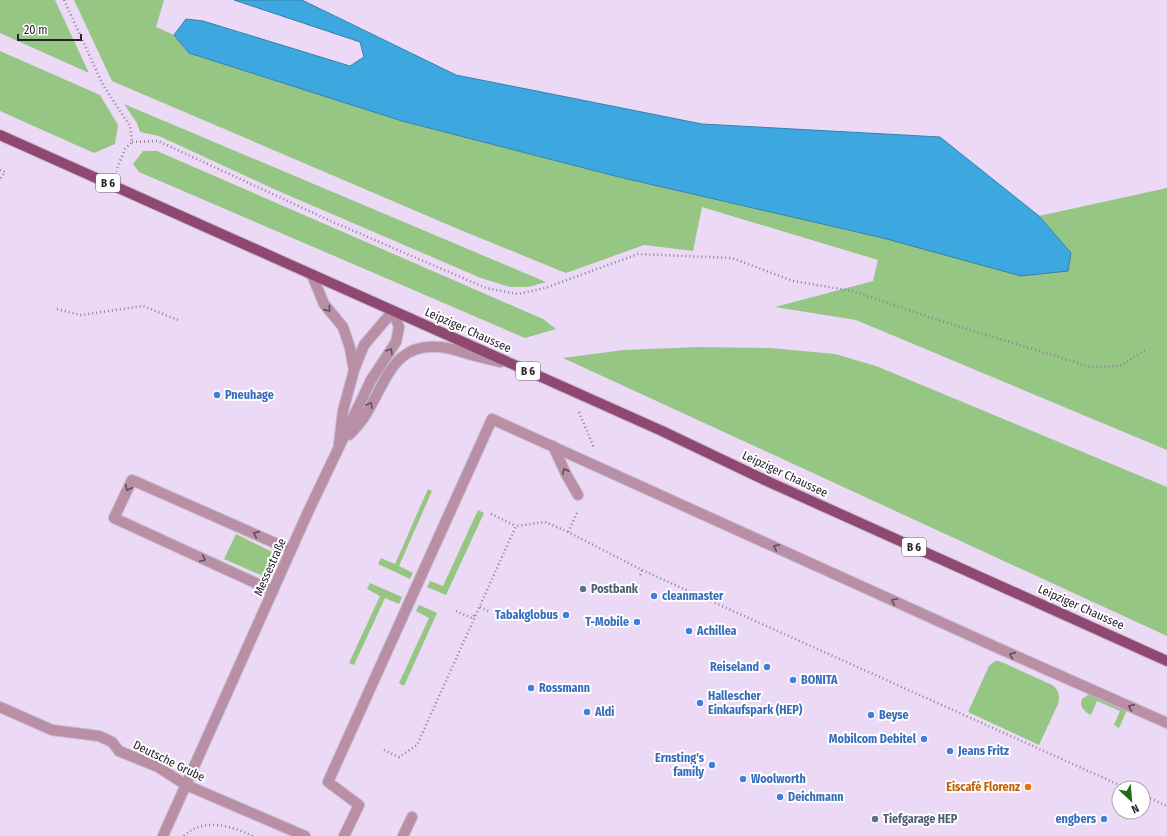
<svg xmlns="http://www.w3.org/2000/svg" width="1167" height="836" viewBox="0 0 1167 836" font-family="'Fira Sans Condensed',sans-serif">
  <style>
    .green { fill: #95c683 }
    .water { fill: #3da8e0; stroke: #3780ab }
    .lines { fill: none; stroke-linecap: round; stroke-linejoin: round }
    .service-casing { stroke: #c8b8d1; stroke-width: 12 }
    .minor-casing { stroke: #c8b8d1; stroke-width: 12 }
    .primary-casing { stroke: #c8b8d1; stroke-width: 12 }
    .path { stroke: #8d8195; stroke-width: 2.5; stroke-dasharray: 1 3; stroke-linecap: butt }
    .service { stroke: #b88fa4; stroke-width: 10 }
    .minor { stroke: #b88fa4; stroke-width: 10 }
    .primary { stroke: #8f4971; stroke-width: 10 }
    .oneway { stroke: #634e5d }
    .shop-dot { fill: #3f7fe0; stroke: #fff; stroke-width: 1.5 }
    .service-dot { fill: #5c6f8a; stroke: #fff; stroke-width: 1.5 }
    .food-dot { fill: #e8710a; stroke: #fff; stroke-width: 1.5 }
    .labels { text-anchor: middle; stroke-width: 4; stroke-linejoin: round; paint-order: stroke }
    .shield { fill: #fff; stroke: #6a656d; stroke-width: 1 }
    .shield-label { font-size: 11px; font-weight: bold; fill: #2a232e }
    .street-label { font-size: 12px; fill: #2a232e; stroke: #fff }
    .shop-label { font-size: 12px; font-weight: bold; fill: #366cbe; stroke: #fff; text-anchor: start }
    .service-label { font-size: 12px; font-weight: bold; fill: #4e5e75; stroke: #fff; text-anchor: start }
    .food-label { font-size: 12px; font-weight: bold; fill: #c56008; stroke: #fff; text-anchor: end }
  </style>
  <rect width="100%" height="100%" fill="#ebd9f5"/>
  <path class="green" d="M0,0H55L89,73L0,33Z
    M74,0H164L156,27L174,35L189,53L402,121L619,177L883,238L1021,275L1071,253L1039,216L1167,188V450L856,320L775,307L873,281L878,260L702,207L693,251L644,245L566,273L458,229L112,81Z
    M0,51L100,95L118,125L115,144L94,153L0,111Z
    M124,104L546,282L528,287H510L481,278L276,190L159,136L140,132L137,123Z
    M143,151H157L543,319L556,329L525,338L139,172L133,164Z
    M699,347L770,348L835,354L876,366L1167,487V636L563,358L624,350Z
    M428,489L432,491L399,566L413,573L410,579L378,564L381,558L395,564Z
    M478,510L484,513L446,595L427,587L430,581L443,586Z
    M236,534L274,553L263,576L224,559Z
    M370,583L402,597L399,604L385,598L354,665L349,663L380,596L367,589Z
    M419,605L437,613L404,686L399,683L429,618L416,611Z
    M995,661H998L1004,663L1052,685C1059,690 1060,696 1058,704L1039,745L968,712L989,666Z
    M1093,694L1127,710L1119,728L1114,725L1120,711L1097,701L1091,715C1084,711 1079,707 1082,699L1088,695Z"/>
  <path class="water" d="M234,0H302L456,75L702,124L940,137L1039,216L1071,253L1068,271L1021,276L883,238L619,177L402,121L189,53L174,35L186,19L203,21L350,66L364,57L360,42Z"/>
  <g class="lines">
    <g class="service-casing">
      <path id="service" d="M312,275L324,304L343,327L350,348L354,370L343,411L339,444
        M354,370L364,345L393,311
        M553,446L566,474L578,495
        M273,591L114,518L132,480L291,550
        M0,707L52,730L99,736L112,742L119,751
        M344,836L359,805L328,782L492,419L989,644L1167,723
        M403,836L412,817"/>
    </g>
    <g class="minor-casing">
      <path id="minor" d="M349,435C354,430 359,424 363,419C387,383 392,338 447,348C454,349 461,352 468,354C478,357 490,359 500,362
        M119,751L158,767L186,785L305,836
        M163,836L308,512L371,380L396,342L399,327L393,311"/>
    </g>
    <g class="primary-casing">
      <path id="primary" d="M0,135L662,431L769,482L1167,661"/>
    </g>
    <path class="path" d="M64,0L103,85L130,126L132,142L125,149L116,171
      M132,142L158,141L333,222L486,288L518,294L545,288L638,254L732,258L793,281L852,291L938,320L1091,367L1120,366L1147,349
      M0,170L5,172L0,179
      M57,309L81,315L143,306L178,320
      M579,412L594,448
      M491,514L516,526
      M568,532L578,511
      M640,575L642,570
      M480,607L488,611
      M456,611L472,618L475,614
      M384,750L399,757L417,745L516,526L545,522L568,532L642,570L1126,788
      M1143,795L1167,806
      M184,836C203,817 231,826 253,836"/>
    <use href="#service" class="service"/>
    <use href="#minor" class="minor"/>
    <use href="#primary" class="primary"/>
  </g>
  <defs><path id="oneway-chevron" d="M-2-3.5L2.5 0L-2 3.5" fill="none" stroke-width="1.6" stroke-linecap="round" stroke-linejoin="round"/></defs>
  <g class="oneway">
    <use href="#oneway-chevron" transform="translate(328 309) rotate(51)"/>
    <use href="#oneway-chevron" transform="translate(390 351) rotate(-58)"/>
    <use href="#oneway-chevron" transform="translate(370 405) rotate(-61)"/>
    <use href="#oneway-chevron" transform="translate(565 471) rotate(-116)"/>
    <use href="#oneway-chevron" transform="translate(128 488) rotate(115)"/>
    <use href="#oneway-chevron" transform="translate(256 534) rotate(-156)"/>
    <use href="#oneway-chevron" transform="translate(776 547) rotate(-155)"/>
    <use href="#oneway-chevron" transform="translate(203 559) rotate(25)"/>
    <use href="#oneway-chevron" transform="translate(894 601) rotate(-155)"/>
    <use href="#oneway-chevron" transform="translate(1012 655) rotate(-156)"/>
    <use href="#oneway-chevron" transform="translate(1131 707) rotate(-156)"/>
  </g>
  <g class="shop-dot">
    <circle cx="217" cy="395" r="4"/>
    <circle cx="654" cy="596" r="4"/>
    <circle cx="566" cy="615" r="4"/>
    <circle cx="637" cy="622" r="4"/>
    <circle cx="689" cy="631" r="4"/>
    <circle cx="767" cy="667" r="4"/>
    <circle cx="793" cy="680" r="4"/>
    <circle cx="531" cy="688" r="4"/>
    <circle cx="700" cy="703" r="4"/>
    <circle cx="587" cy="712" r="4"/>
    <circle cx="871" cy="715" r="4"/>
    <circle cx="924" cy="739" r="4"/>
    <circle cx="950" cy="751" r="4"/>
    <circle cx="712" cy="765" r="4"/>
    <circle cx="743" cy="779" r="4"/>
    <circle cx="780" cy="797" r="4"/>
    <circle cx="1104" cy="819" r="4"/>
  </g>
  <g class="service-dot">
    <circle cx="583" cy="589" r="4"/>
    <circle cx="875" cy="819" r="4"/>
  </g>
  <circle class="food-dot" cx="1028" cy="787" r="4"/>
  <g class="labels">
    <g class="shield">
      <rect x="96" y="174" width="24" height="18" rx="3"/>
      <rect x="516" y="362" width="24" height="18" rx="3"/>
      <rect x="902" y="538" width="24" height="18" rx="3"/>
    </g>
    <g class="shield-label">
      <text x="108" y="187">B 6</text>
      <text x="528" y="375">B 6</text>
      <text x="914" y="551">B 6</text>
    </g>
    <g class="street-label">
      <text transform="translate(468 330) rotate(24)" y="4">Leipziger Chaussee</text>
      <text transform="translate(785 474) rotate(25)" y="4">Leipziger Chaussee</text>
      <text transform="translate(270 567) rotate(-66)" y="4">Messestraße</text>
      <text transform="translate(1081 607) rotate(24)" y="4">Leipziger Chaussee</text>
      <text transform="translate(169 761) rotate(26)" y="4">Deutsche Grube</text>
    </g>
    <g class="shop-label">
      <text x="225" y="399">Pneuhage</text>
      <text x="662" y="600">cleanmaster</text>
      <text x="558" y="619" text-anchor="end">Tabakglobus</text>
      <text x="629" y="626" text-anchor="end">T-Mobile</text>
      <text x="697" y="635">Achillea</text>
      <text x="759" y="671" text-anchor="end">Reiseland</text>
      <text x="801" y="684">BONITA</text>
      <text x="539" y="692">Rossmann</text>
      <text x="708" y="700">Hallescher<tspan x="708" dy="14">Einkaufspark (HEP)</tspan></text>
      <text x="595" y="716">Aldi</text>
      <text x="879" y="719">Beyse</text>
      <text x="916" y="743" text-anchor="end">Mobilcom Debitel</text>
      <text x="958" y="755">Jeans Fritz</text>
      <text x="704" y="762" text-anchor="end">Ernsting's<tspan x="704" dy="14">family</tspan></text>
      <text x="751" y="783">Woolworth</text>
      <text x="788" y="801">Deichmann</text>
      <text x="1096" y="823" text-anchor="end">engbers</text>
    </g>
    <g class="service-label">
      <text x="591" y="593">Postbank</text>
      <text x="883" y="823">Tiefgarage HEP</text>
    </g>
    <g class="food-label">
      <text x="1020" y="791">Eiscafé Florenz</text>
    </g>
  </g>
  <g transform="translate(1131 800) rotate(154)"><circle r="19" fill="#ffffff" stroke="#aaa7ab"/>
  <path d="M0-3L7 15L0 10L-7 15Z" fill="#206d0f"/>
  <text y="-6" font-size="11" font-weight="bold" text-anchor="middle" fill="#2a232e">N</text>
  </g>
  <path d="M18 34v6h63v-6" fill="none" stroke="#2a232e" stroke-width="2"/>
  <text x="24" y="34" font-size="12" fill="#2a232e" stroke="#ffffff" stroke-width="3" paint-order="stroke">20 m</text>
</svg>
